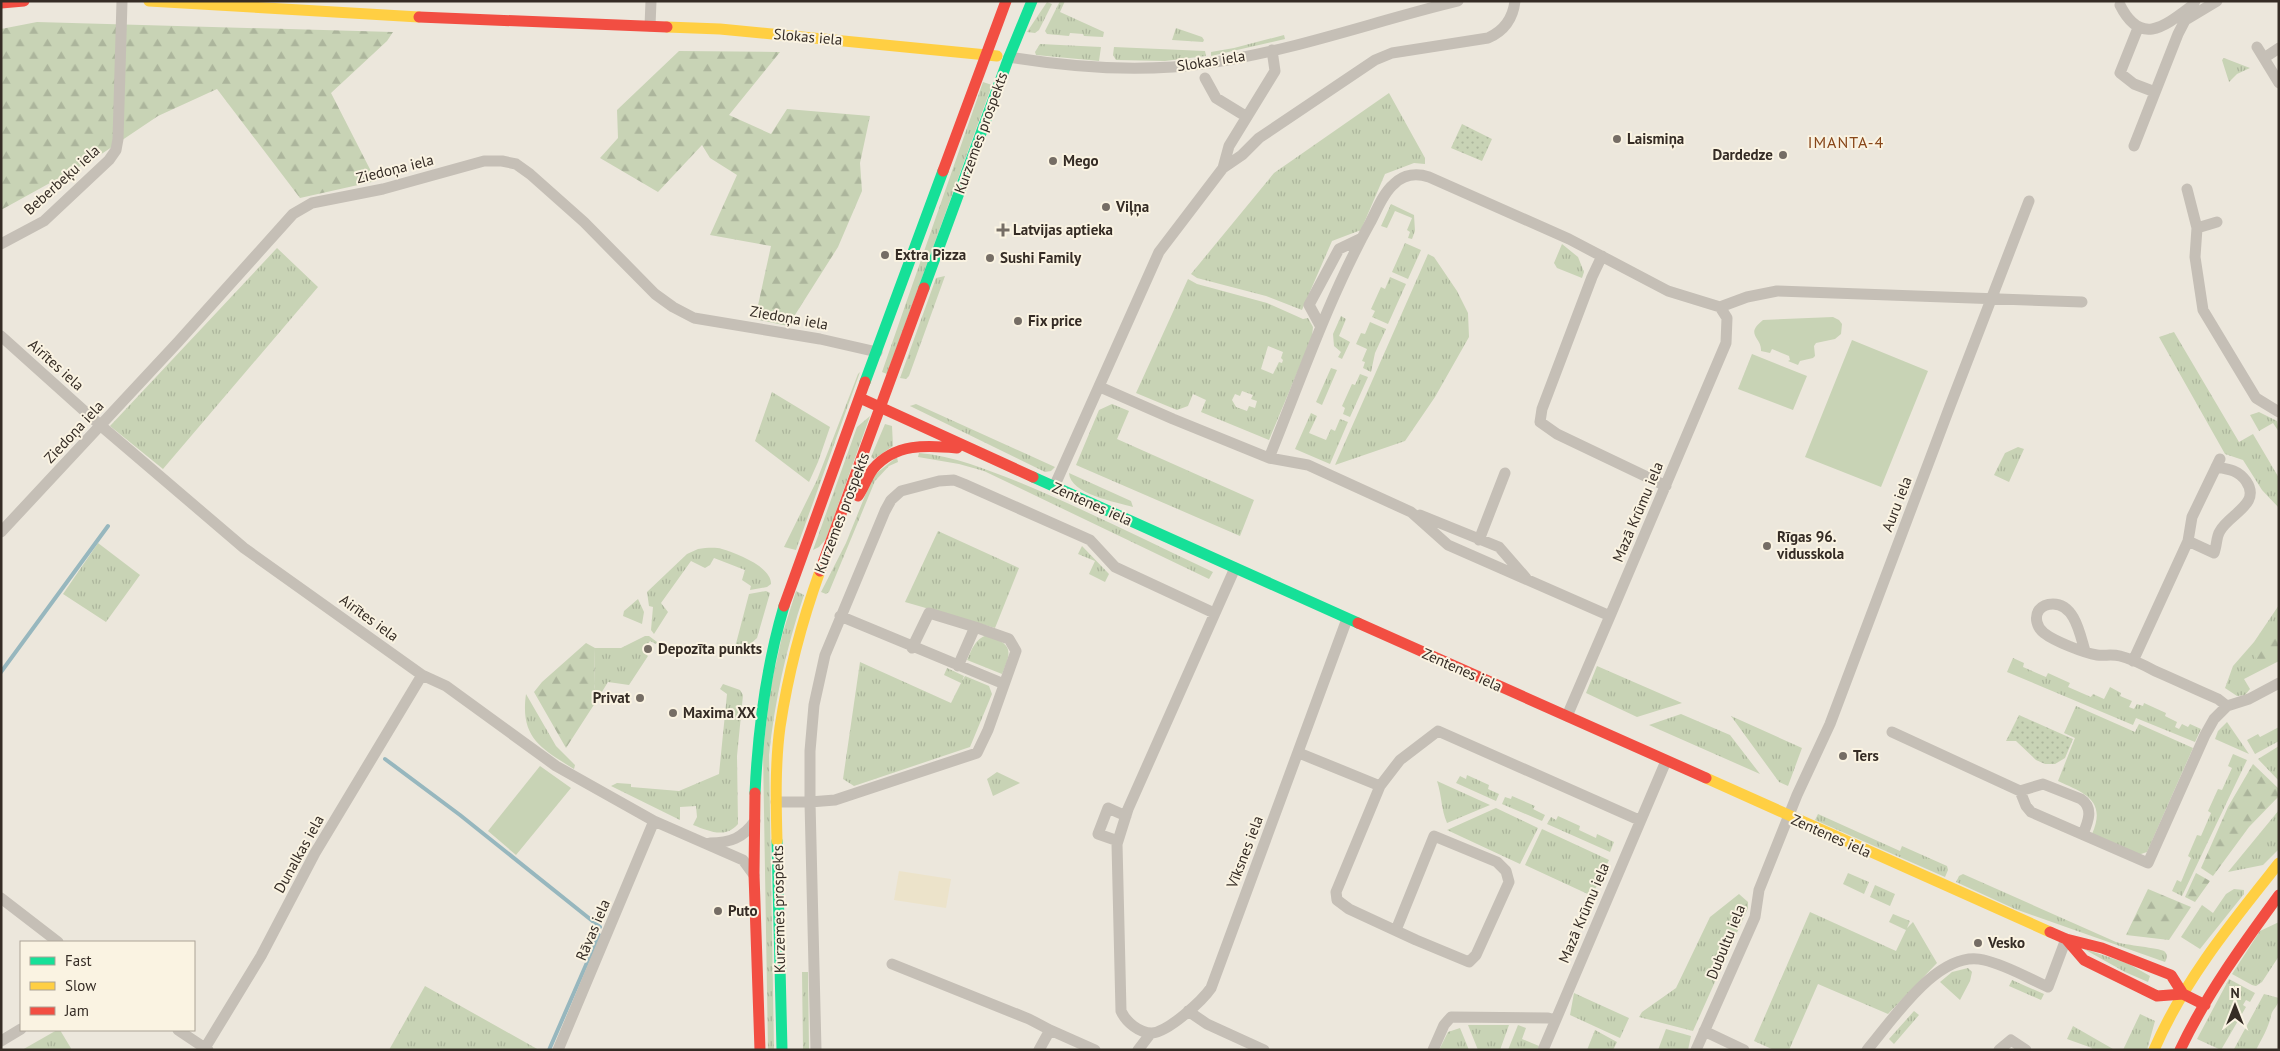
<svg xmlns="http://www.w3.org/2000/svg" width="2280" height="1051" viewBox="0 0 2280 1051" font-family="'PT Sans',sans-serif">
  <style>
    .grass { fill: url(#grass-tufts); fill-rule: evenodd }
    .forest { fill: url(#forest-firs) }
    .park { fill: url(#park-dots) }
    .pitch { fill: #c8d3b5 }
    .plaza { fill: #ece3ca }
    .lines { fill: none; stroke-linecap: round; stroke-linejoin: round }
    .stream { stroke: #97b7be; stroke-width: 4 }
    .street { stroke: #c5bfb6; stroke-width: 11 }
    .fast { stroke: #16e098; stroke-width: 11 }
    .slow { stroke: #ffcf43; stroke-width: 11 }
    .jam { stroke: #f24e42; stroke-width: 11 }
    .poi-dot { fill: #756d65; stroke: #faf3e2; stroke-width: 2 }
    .labels { text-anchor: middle; stroke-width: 4; stroke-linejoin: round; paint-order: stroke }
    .street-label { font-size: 15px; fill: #352c25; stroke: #faf3e2 }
    .poi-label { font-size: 15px; font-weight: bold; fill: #352c25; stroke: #faf3e2; text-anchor: start }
    .neighbourhood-label { font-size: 16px; letter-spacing: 1px; fill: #884719; stroke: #faf3e2 }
  </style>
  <defs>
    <pattern id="grass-tufts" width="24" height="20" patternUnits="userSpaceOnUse" patternTransform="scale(1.25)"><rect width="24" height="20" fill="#c8d3b5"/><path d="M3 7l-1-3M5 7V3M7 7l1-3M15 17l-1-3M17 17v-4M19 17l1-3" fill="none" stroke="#acb59c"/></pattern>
    <pattern id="forest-firs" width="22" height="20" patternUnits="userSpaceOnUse" patternTransform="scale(1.25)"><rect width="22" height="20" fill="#c8d3b5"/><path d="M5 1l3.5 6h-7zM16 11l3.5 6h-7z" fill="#acb59c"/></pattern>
    <pattern id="park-dots" width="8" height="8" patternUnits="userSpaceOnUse" patternTransform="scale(1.25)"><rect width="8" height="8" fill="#c8d3b5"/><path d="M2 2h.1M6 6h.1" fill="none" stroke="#acb59c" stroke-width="1.8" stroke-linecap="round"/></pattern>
  </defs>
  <rect width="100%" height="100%" fill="#ece7dc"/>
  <path class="grass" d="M1060,1H1065L1060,12L1104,32L1103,37L1084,36L1083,34L1070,33L1069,36L1047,34L1045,31Z
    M1047,2L1052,4L1039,30L1035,33L1027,32Z
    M1176,28L1202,37L1204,40L1203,42L1172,40Z
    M1284,35L1285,39L1211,56V52L1234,48Z
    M1040,44L1101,47L1099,61L1036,55L1035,52Z
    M1114,47L1205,51L1206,56L1165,61L1116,60L1113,55Z
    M2224,58L2250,68L2237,74L2229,82L2222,60Z
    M983,82L992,85L887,374L882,372Z
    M1389,93L1425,158V164L1414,163L1385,174L1361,230L1332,241L1302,310L1266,296L1197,278L1191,274L1274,173Z
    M1391,204L1414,215L1415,231L1412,239L1408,238L1410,232L1407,230L1412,218L1395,211L1387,228L1381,226Z
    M1405,243L1421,250L1408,279L1392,272Z
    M1562,244L1578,257L1584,272L1582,278L1557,268L1554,263Z
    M277,248L318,287L163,469L110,426Z
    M1428,254L1434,257L1457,291L1468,313L1469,337L1435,397L1405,441L1335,465Z
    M945,276L909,376L906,379L900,378L936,278Z
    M1390,277L1406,284L1388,324L1372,317L1375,311L1371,309L1381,287L1385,289Z
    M1188,279L1197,284L1267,303L1303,319L1308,318L1313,327L1312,337L1269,440L1201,412L1206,400L1193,394L1188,406L1177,410L1136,393ZM1268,346L1283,352L1281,358L1283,360L1282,363L1279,362L1273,374L1261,369ZM1242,391L1253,395L1251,399L1257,401L1255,408L1249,406L1247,411L1236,407L1232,400L1235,394L1240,396Z
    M1341,316L1346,319L1339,336L1350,342L1342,359L1338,357L1341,352L1334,346L1333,334Z
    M1370,322L1386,329L1375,353L1371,372L1363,368L1365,362L1362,361L1367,349L1356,344L1361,333L1365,334Z
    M2174,332L2239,442L2253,434L2279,478V508L2262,490L2243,460L2225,454L2159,337Z
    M1331,368L1337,370L1322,405L1316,402Z
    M860,372L796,550L784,547L817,480L858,374Z
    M1360,374L1368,377L1350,417L1343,414L1345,408L1342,406L1352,384L1355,385Z
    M772,392L830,427L818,462L809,482L755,441Z
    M916,404L1055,467L1051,471L1045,472L910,406Z
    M1112,404L1129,411L1117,439L1254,500L1240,536L1076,465L1099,410Z
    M2259,412L2277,421L2279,432L2273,423L2259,431L2250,415Z
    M1311,413L1317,416L1309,433L1326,440L1331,429L1335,431L1340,419L1348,422L1330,464L1295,449Z
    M870,416L826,539L819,547L813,550L857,427Z
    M885,424L892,426L893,446L874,459L871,457Z
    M2018,447L2024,449L2009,482L1994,475L2005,453Z
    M919,453C955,456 988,470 1021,483C1086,510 1149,542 1213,572L1209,579L984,471L959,464L918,457Z
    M897,457L898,462L889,466L875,481L829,592L826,594L821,592L846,543L873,476Z
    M1069,473L1131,501L1133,507C1116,502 1070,494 1069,473Z
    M938,531L1019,568L995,628L905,602Z
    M98,543L140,575L106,622L63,594Z
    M1082,546L1109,574L1105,582L1089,574L1095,561L1078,554Z
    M698,549C706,548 715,547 722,549C736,553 772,567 771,584L767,587L750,590L751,586L742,580L745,570L714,558L710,565L705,568L691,561L661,603L668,612L654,634L651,630L653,607L649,606L647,592L687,554Z
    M766,591L770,593L757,638L737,656L733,655L749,594Z
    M796,591L804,595C786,648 775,700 769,755L774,1050H768L763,752L770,690L783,632Z
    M638,599L644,612L642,624L623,616L624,611Z
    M2279,605V661L2244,679L2250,689L2245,695L2237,696L2225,688L2233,666L2254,642Z
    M987,635C1013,645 1012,650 1002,674L967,660C972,649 975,639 987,635Z
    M645,636H649L657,642L656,644L650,641L643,652L648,656L629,685L608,682L597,700L594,684L595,648H621Z
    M2013,658L2024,663L2023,667L2046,677L2048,673L2070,683L2068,687L2091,697L2093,694L2104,699L2110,687L2121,693L2120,696L2132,701L2129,707L2134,709L2137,704L2143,706L2144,703L2166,713L2165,716L2177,722L2175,727L2179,729L2182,724L2188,727L2190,724L2201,729L2195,742L2136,718L2133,725L2007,672Z
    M860,662L951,703L961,683L944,675L947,668L964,676L962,681L965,676L989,686L992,694L970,747L854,786L843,779Z
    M1597,666L1682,703L1637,717L1586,693Z
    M723,684L740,690L743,695L737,756L738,824C725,839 709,831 693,825L697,817L696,806L680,807V820L611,786L617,783L631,784V787L679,791L719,774L727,694L720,689Z
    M526,694L556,746L575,765L574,769C540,748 520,737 526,694Z
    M2076,706L2135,732L2139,724L2193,748L2147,852L2138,855L2092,834C2107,800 2084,793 2058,781L2075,738L2064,733Z
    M1681,714L1730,735L1760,774L1649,725Z
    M1731,716L1802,748L1788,786L1779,782Z
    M2227,722L2249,754L2215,739L2218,731Z
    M2279,727V741L2255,754L2247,740L2258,734L2260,737Z
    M2279,746V781L2258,759Z
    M2233,754L2247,760L2182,896L2172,891L2177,880L2181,882L2191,858L2188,856L2197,835L2201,836L2211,813L2208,811L2218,789L2222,790L2232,768L2228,766Z
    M997,772L1020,783L993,796L987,779Z
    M1467,775L1489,785L1488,789L1499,794L1496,801L1456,783L1460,776L1466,779Z
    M1437,781L1490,805L1447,823C1441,809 1442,796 1437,781Z
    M1512,796L1535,806L1533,809L1545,815L1542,821L1502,804L1505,797L1511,799Z
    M1496,808L1538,828L1520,864L1447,830Z
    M2279,810V849L2263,865L2228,872Z
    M1818,814L1900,851L1902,846L1947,866L1948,870L1945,877L1815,820Z
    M1558,816L1580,826L1579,830L1596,838L1597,834L1614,842L1610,852L1547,824L1551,817L1556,820Z
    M1542,829L1609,860L1592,896L1525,865Z
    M1848,873L1869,882L1864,894L1843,884Z
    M1963,874L2116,942C2125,945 2159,948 2164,951C2168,954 2167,958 2165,962L2015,909L1956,882L1959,876Z
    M1875,885L1895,894L1890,906L1870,897Z
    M2234,889L2244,890V894L2200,949L2181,937L2202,905L2213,913L2226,894Z
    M1739,894L1748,902V908L1693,1031L1639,1017L1642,1012L1676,988L1710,917Z
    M1810,912L1896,951L1906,930L1889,922L1893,914L1910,921L1907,928L1913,922L1937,963L1888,1014L1818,984L1789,1050H1774L1754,1041Z
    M2279,922V956L2262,982L2256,986L2252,985L2232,974L2260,931Z
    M2082,948L2129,964L2150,976L2148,982L2125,972Z
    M1968,968L1972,972L1970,981L1960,1000L1940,982L1952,972Z
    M802,972H808L809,1050H803Z
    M2229,979L2255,993L2250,1002L2246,1000L2243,1005L2246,1007L2221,1050L2197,1039Z
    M2012,980L2044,994L2041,1000L2009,986Z
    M425,986L539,1050H389Z
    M1574,993L1629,1018L1620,1038L1570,1015Z
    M2264,994L2279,998C2279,1006 2272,1009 2271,1016C2268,1029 2262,1038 2256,1050L2234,1049Z
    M1914,1011L1919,1015L1894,1044L1889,1039Z
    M2140,1014L2155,1021L2147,1050H2123Z
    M1468,1025H1509L1500,1050H1478Z
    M1518,1025L1526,1028L1522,1039L1539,1046L1537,1050H1508Z
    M2073,1026L2113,1049V1050H2091L2092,1048L2067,1039Z
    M1460,1028L1469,1050H1439L1448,1032Z
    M1666,1029L1691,1036L1688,1050H1658Z
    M57,1030H60L72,1050H22Z
    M1595,1030L1617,1042L1613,1050H1587Z"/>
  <path class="forest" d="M37,22L393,32L387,41L331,93L376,181L300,198L217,89L158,116L97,157L1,210V29Z
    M679,51L780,52L729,115L771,134L787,109L870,116L860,163L862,191L838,247L788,326L755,319L771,246L710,235L737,175L710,158L702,145L658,192L600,158L618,138L617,110Z
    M2277,627H2279V659L2259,669L2254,653Z
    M586,643L595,648L594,684L597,700L566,748L534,692L542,682Z
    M2253,764L2279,789V796L2249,827L2213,876L2201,868L2228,807Z
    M2196,873L2210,881L2195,902L2185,897Z
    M2148,889L2191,907L2169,940L2126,935Z"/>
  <path class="park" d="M1462,124L1492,139L1482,161L1451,148Z
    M2019,715L2073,739L2065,758L2055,764H2045L2036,760L2016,741H2006Z"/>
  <path class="pitch" d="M1833,317L1839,320L1842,324L1841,334L1835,339L1816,343L1814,346L1815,356L1813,358L1800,361L1798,365L1788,361L1790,360L1789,356L1772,349L1770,353L1761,351C1762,337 1744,335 1763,320Z
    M1852,340L1928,371L1881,487L1805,457Z
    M1752,354L1807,376L1793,410L1738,389Z
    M540,766L571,788L516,855L488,831Z"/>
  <path class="plaza" d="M899,871L951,879L946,908L894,900Z"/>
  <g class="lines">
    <path class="stream" d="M1,672L108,526
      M385,759L460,815L600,927
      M549,1050L599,935"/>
    <path class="street" d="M2120,5C2141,47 2165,26 2193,5
      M2187,19L2217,1
      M650,26L651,1
      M2138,28L2120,73L2134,84L2155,92
      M2257,47L2279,83
      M1009,57C1075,68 1142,73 1209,63C1293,51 1375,21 1458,1
      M2264,58L2279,48
      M1205,78L1216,98L1247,117
      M2134,146L2178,34L2195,1
      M1223,168L1229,146L1275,71L1272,50
      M2187,189L2197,228L2195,257L2203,310L2256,398L2279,412
      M2197,228L2217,222
      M1,244L44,221L109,160L116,150L118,139L122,1
      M1602,256L1592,277L1542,409L1540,422L1557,434L1666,486
      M1720,307L1747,297L1777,291L2082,302
      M1321,327L1309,305L1339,249L1362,238
      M1,336L100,425L244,548L422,675L446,686L556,766L654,821L743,860L754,875
      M1100,387L1173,419L1269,458
      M1054,487L1159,252L1223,168L1242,155L1259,138L1375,60L1392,53L1488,38C1504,31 1513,18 1515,1
      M1420,515L1499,547L1526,578
      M1,532L178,342L293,214L312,203L383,189L484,161H502L516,164L530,174L584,222L655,294L673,307L694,318L820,339L877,352
      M1479,540L1505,473
      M2188,541L2214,553C2217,546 2216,537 2220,531C2229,514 2262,504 2246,481C2238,470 2229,469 2216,467
      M1235,568L1128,809L1117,844L1121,1011C1126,1022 1139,1033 1152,1033C1168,1032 1202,1001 1211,988L1347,619
      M840,616L1004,684
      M912,648L929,613L975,627
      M2085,651C2080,635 2075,604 2053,604C2048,604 2043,605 2039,610C2034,617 2037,628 2044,633C2054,641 2084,653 2097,655C2104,656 2112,654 2120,656C2132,659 2144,665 2155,671C2176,680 2197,690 2218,699L2227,706
      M2133,661L2188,541L2192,517L2220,459
      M1567,716L1610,616L1726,343L1727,318L1720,307L1668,291L1569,239L1429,177C1417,173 1404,174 1394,184C1383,193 1377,210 1370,223C1329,297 1301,379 1269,458L1308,465L1411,512L1448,545L1610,616
      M1892,732L2020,791L2043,784L2081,799C2094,808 2088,822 2083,834
      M1299,753L1380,786
      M2020,791L2026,806L2031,812L2148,863L2205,735L2214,719L2227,706L2249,699L2279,683
      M776,802H810V751L814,705L825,655L885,511L891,500L901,491L939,481L954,480L964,484L1090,540L1115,567L1214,613
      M1118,841L1098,834L1108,808L1126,816
      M710,843C730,843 743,838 755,821
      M1,898L58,942
      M1396,930L1434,836L1497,862L1506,871L1509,882L1476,955L1469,962L1416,940L1349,909L1337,900L1336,892L1380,786L1400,760L1438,731L1639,820
      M892,964L1029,1019L1050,1030
      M1188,1011L1207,1024L1264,1050
      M178,1030L208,1050
      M1704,1031L1744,1050
      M1,1041L21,1029
      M205,1048L261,956L315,853L422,675
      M558,1050L654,821
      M816,1050L810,802L835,800L977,753L988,730L1016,651L1009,639L975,627L958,666
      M1039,1050L1050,1030L1095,1050
      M1138,1050L1151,1033
      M1433,1050L1444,1025L1451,1017L1548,1018L1555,1020
      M1543,1050L1666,761
      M1696,1050L1755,917L1759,890L1797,795L1830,724L1950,406L2029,201
      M1867,1050C1892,1021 1939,948 1984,960C2006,965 2028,978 2048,987L2066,939
      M1999,1050L2011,1040L2026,1050"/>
    <path class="fast" d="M924,288L1009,57L1032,1
      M865,382L943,171
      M1033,477L1358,623
      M755,793C758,729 766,667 784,606
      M777,841L782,1050"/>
    <path class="slow" d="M149,1L419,17
      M667,27L720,29L997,56
      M1706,778L2050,932
      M777,841C776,804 775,764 780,727C788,674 802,621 820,571
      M2154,1050C2184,980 2232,922 2279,863"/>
    <path class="jam" d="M1,3L24,1
      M419,17L667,27
      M943,171L1006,1
      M860,398L1033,477
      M858,496C864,487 867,477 873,469C895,443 927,445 957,448
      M820,571L924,288
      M784,606L865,382
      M1358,623L1706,778
      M755,793L754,874L760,1050
      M2050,932L2066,939L2102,948L2171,975L2183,994
      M2066,939L2084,960L2157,996L2183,994L2205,1005
      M2180,1050C2206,995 2243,944 2279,895"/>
  </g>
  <g class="poi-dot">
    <circle cx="1617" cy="139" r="5"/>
    <circle cx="1783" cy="155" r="5"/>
    <circle cx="1053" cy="161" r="5"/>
    <circle cx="1106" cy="207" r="5"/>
    <path d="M1000.5 222.5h5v5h5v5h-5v5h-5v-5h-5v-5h5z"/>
    <circle cx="885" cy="255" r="5"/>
    <circle cx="990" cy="258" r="5"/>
    <circle cx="1018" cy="321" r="5"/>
    <circle cx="1767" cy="546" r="5"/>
    <circle cx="648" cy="649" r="5"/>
    <circle cx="640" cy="698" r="5"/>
    <circle cx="673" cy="713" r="5"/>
    <circle cx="1843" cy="756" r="5"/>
    <circle cx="718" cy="911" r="5"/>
    <circle cx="1978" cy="943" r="5"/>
  </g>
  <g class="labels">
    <g class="street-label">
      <text transform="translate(808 37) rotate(5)" y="5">Slokas iela</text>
      <text transform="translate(1211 61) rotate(-9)" y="5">Slokas iela</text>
      <text transform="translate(981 133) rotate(-70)" y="5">Kurzemes prospekts</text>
      <text transform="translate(395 169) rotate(-14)" y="5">Ziedoņa iela</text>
      <text transform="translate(62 180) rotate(-42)" y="5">Beberbeķu iela</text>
      <text transform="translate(789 318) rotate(10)" y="5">Ziedoņa iela</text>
      <text transform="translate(56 365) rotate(42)" y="5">Airītes iela</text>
      <text transform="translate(74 432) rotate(-47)" y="5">Ziedoņa iela</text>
      <text transform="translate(1092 504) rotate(24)" y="5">Zentenes iela</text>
      <text transform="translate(1897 504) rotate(-69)" y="5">Auru iela</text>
      <text transform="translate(1638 512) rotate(-67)" y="5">Mazā Krūmu iela</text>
      <text transform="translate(842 513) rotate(-69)" y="5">Kurzemes prospekts</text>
      <text transform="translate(369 618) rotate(36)" y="5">Airītes iela</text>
      <text transform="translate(1462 670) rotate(24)" y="5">Zentenes iela</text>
      <text transform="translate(1831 836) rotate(24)" y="5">Zentenes iela</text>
      <text transform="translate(1245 852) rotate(-69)" y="5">Vīksnes iela</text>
      <text transform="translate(299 854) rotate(-61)" y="5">Dunalkas iela</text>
      <text transform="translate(779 909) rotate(-91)" y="5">Kurzemes prospekts</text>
      <text transform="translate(1584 913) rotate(-67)" y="5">Mazā Krūmu iela</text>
      <text transform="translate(593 930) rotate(-67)" y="5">Rāvas iela</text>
      <text transform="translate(1726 942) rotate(-68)" y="5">Dubultu iela</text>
    </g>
    <g class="poi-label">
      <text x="1627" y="144">Laismiņa</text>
      <text x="1773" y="160" text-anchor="end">Dardedze</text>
      <text x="1063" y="166">Mego</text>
      <text x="1116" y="212">Viļņa</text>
      <text x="1013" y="235">Latvijas aptieka</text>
      <text x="895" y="260">Extra Pizza</text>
      <text x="1000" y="263">Sushi Family</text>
      <text x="1028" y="326">Fix price</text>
      <text x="1777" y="542">Rīgas 96.<tspan x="1777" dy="17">vidusskola</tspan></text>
      <text x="658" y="654">Depozīta punkts</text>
      <text x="630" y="703" text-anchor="end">Privat</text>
      <text x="683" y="718">Maxima XX</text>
      <text x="1853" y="761">Ters</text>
      <text x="728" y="916">Puto</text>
      <text x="1988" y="948">Vesko</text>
    </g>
    <g class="neighbourhood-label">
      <text x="1846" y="148">IMANTA-4</text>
    </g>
  </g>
  <rect width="2280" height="1051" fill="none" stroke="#352c25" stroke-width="5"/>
  <rect x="20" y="941" width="175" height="90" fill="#faf3e2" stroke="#aba396"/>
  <rect x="30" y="957" width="25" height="8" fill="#16e098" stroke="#aba396"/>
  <text x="65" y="966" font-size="15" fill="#352c25">Fast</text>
  <rect x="30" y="982" width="25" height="8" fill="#ffcf43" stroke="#aba396"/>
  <text x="65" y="991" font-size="15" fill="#352c25">Slow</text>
  <rect x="30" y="1007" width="25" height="8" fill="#f24e42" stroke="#aba396"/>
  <text x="65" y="1016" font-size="15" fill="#352c25">Jam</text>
  <g transform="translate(2235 1006)" stroke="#faf3e2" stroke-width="4" paint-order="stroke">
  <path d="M0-4L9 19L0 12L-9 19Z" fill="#352c25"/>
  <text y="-8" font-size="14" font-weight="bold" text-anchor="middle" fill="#352c25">N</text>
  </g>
</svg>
